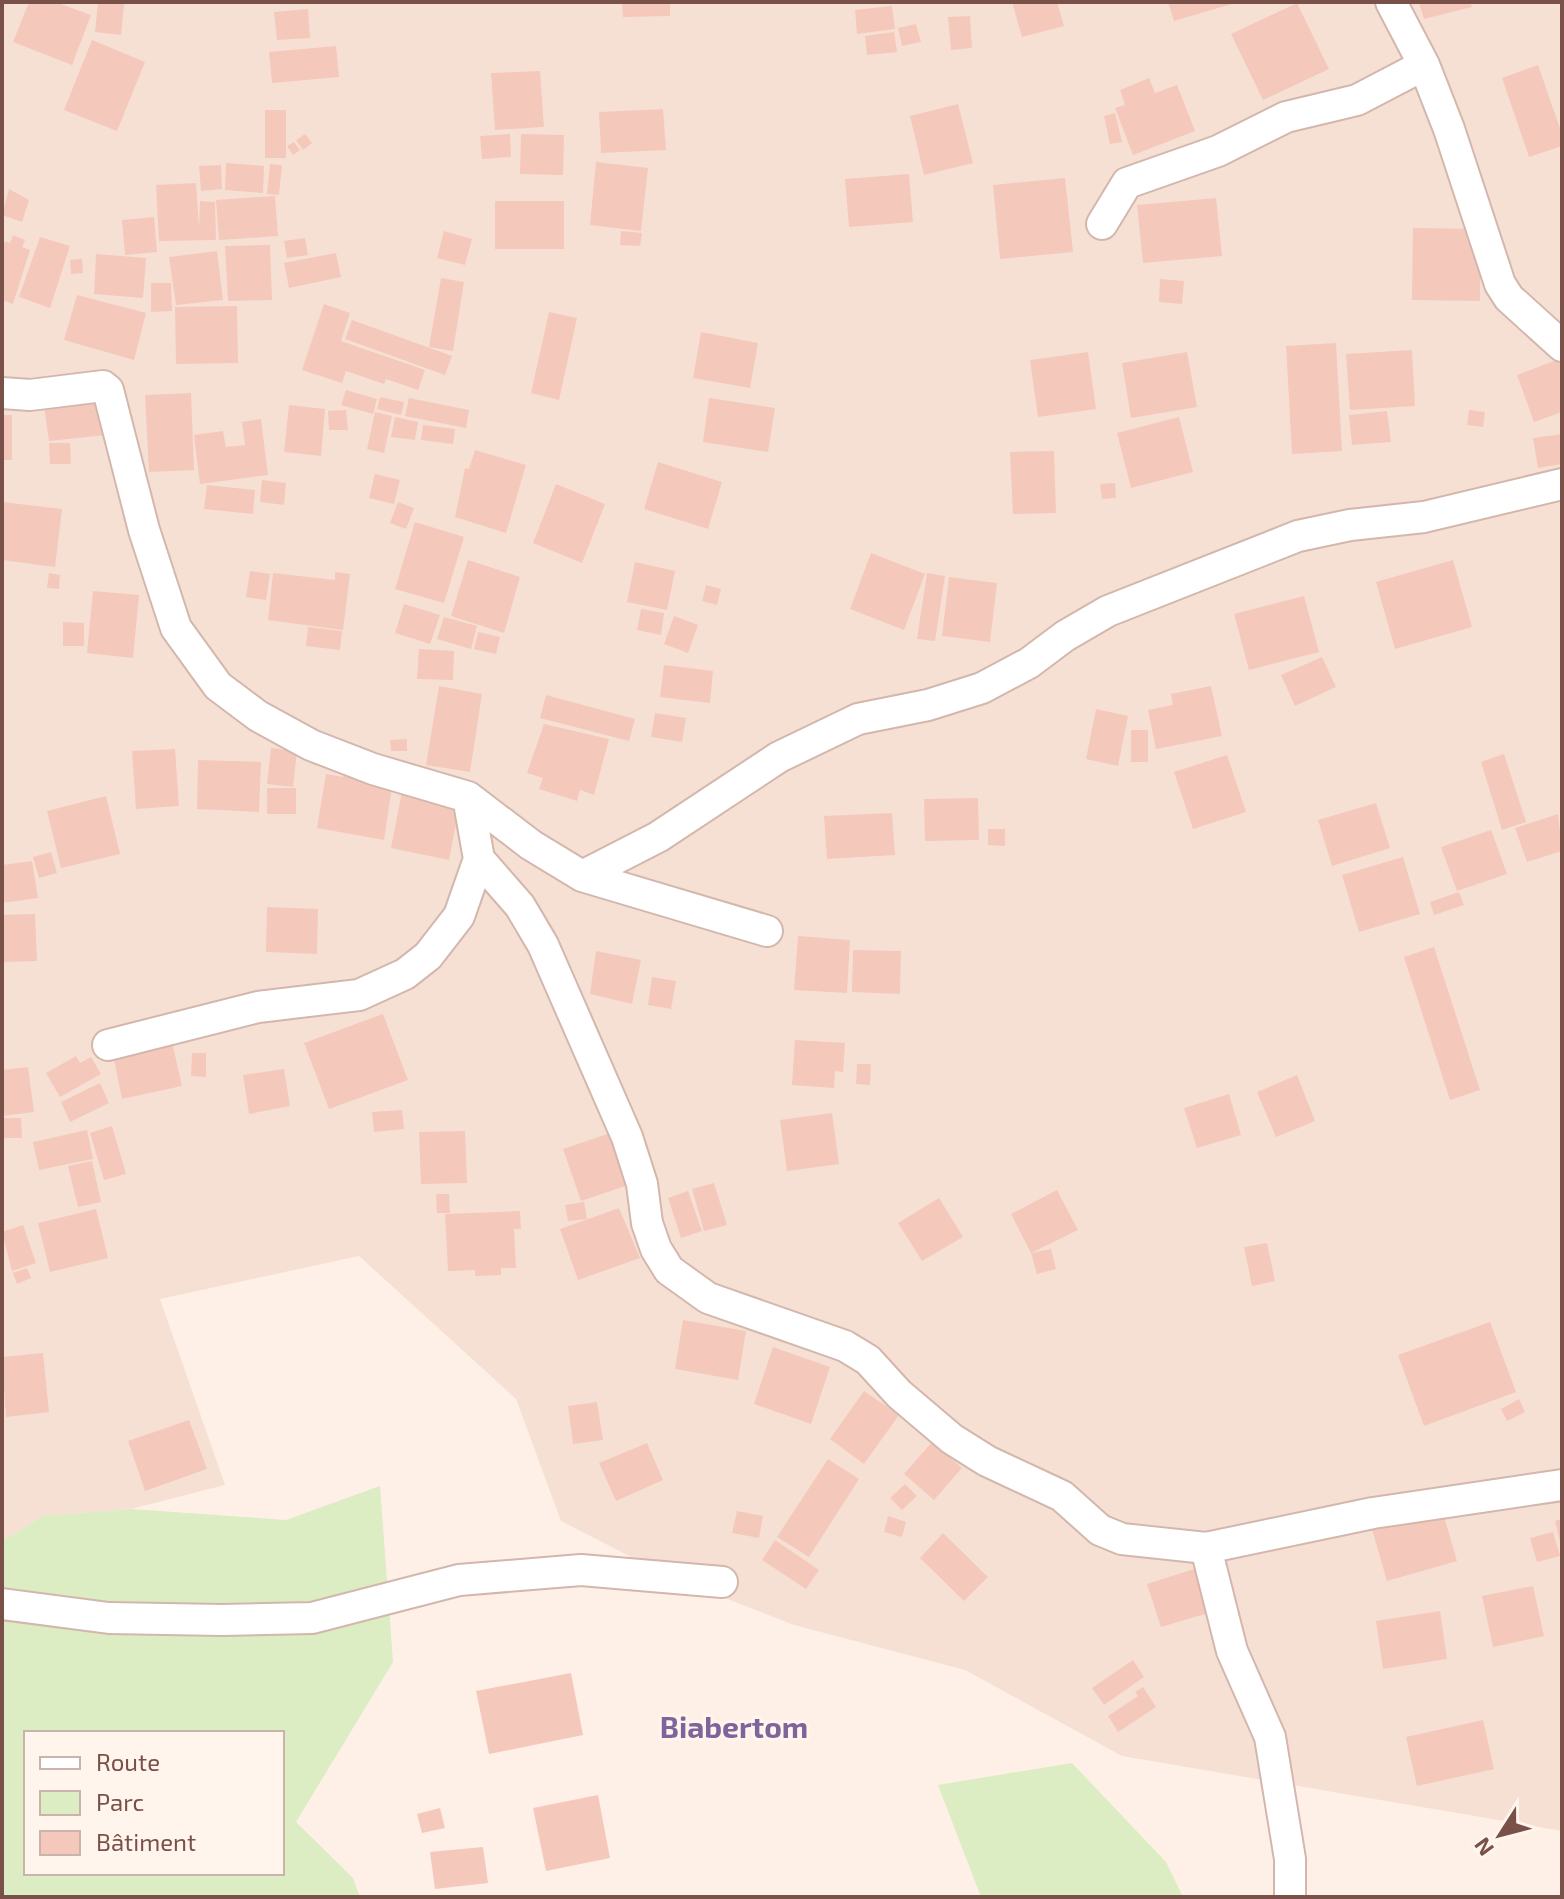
<svg xmlns="http://www.w3.org/2000/svg" width="1564" height="1899" viewBox="0 0 1564 1899" font-family="'Exo 2',sans-serif">
  <style>
    .residential { fill: #f6e0d4 }
    .green { fill: #dcecc3; fill-rule: evenodd }
    .building { fill: #f5c8bc }
    .lines { fill: none; stroke-linecap: round; stroke-linejoin: round }
    .street-casing { stroke: #d3b7ad; stroke-width: 34 }
    .street { stroke: #fff; stroke-width: 30 }
    .labels { text-anchor: middle; stroke-width: 6; stroke-linejoin: round; paint-order: stroke }
    .quarter-label { font-size: 30px; font-weight: bold; fill: #7f649c; stroke: #fff5ed }
  </style>
  <rect width="100%" height="100%" fill="#fef0e6"/>
  <path class="residential" d="M2,2H1562V1831L1122,1756L965,1670L794,1625L666,1575L561,1521L516,1399L359,1256L160,1299L225,1485L131,1509L43,1516L2,1541Z"/>
  <path class="green" d="M380,1486L393,1662L296,1822L353,1878L360,1897H2V1541L43,1516L131,1509L286,1520ZM26,1733H282V1873H26Z
    M1072,1763L1166,1862L1183,1897H981L938,1785Z"/>
  <path class="building" d="M29,2H55L91,15L72,65L13,42Z
    M98,2L124,4L121,35L95,32Z
    M622,2H670V16L623,17Z
    M1012,2H1057L1064,26L1022,37Z
    M1168,2H1235V3L1174,21Z
    M1419,2H1470L1472,7L1424,19Z
    M1297,3L1329,69L1263,100L1231,34Z
    M892,6L895,29L857,34L855,10Z
    M308,9L310,38L277,40L274,12Z
    M970,16L972,48L951,50L948,17Z
    M916,24L921,42L902,46L898,28Z
    M894,32L897,52L867,55L865,36Z
    M92,40L145,62L117,131L64,110Z
    M336,46L339,77L272,83L269,52Z
    M1538,65L1562,134V146L1529,157L1502,78Z
    M540,71L544,127L495,130L491,73Z
    M1149,78L1155,93L1177,85L1195,131L1133,155L1115,108L1125,105L1120,90Z
    M958,104L973,163L924,175L910,116Z
    M663,109L666,150L601,153L599,112Z
    M265,110H286V158H265Z
    M1115,113L1122,142L1110,144L1104,116Z
    M305,134L312,143L303,150L296,140Z
    M510,134L511,157L482,159L480,136Z
    M521,134L564,135L563,175L520,174Z
    M294,142L300,150L293,155L287,146Z
    M596,162L648,168L641,231L590,225Z
    M226,163L264,166L263,193L225,190Z
    M270,164L282,165L279,195L267,194Z
    M221,165L222,189L201,191L199,166Z
    M909,174L913,222L849,227L845,179Z
    M1065,178L1073,252L1000,259L993,185Z
    M196,183L199,228L200,201L215,202L216,240L159,241L156,185Z
    M9,189L29,200L22,222L2,215Z
    M275,196L278,236L219,240L216,200Z
    M1216,198L1222,256L1143,263L1137,205Z
    M495,201H564V249H495Z
    M154,217L157,252L125,255L122,220Z
    M1413,228L1480,229V301L1412,300Z
    M444,231L472,239L465,265L437,258Z
    M621,231L642,233L640,246L620,245Z
    M13,235L25,240L22,247L30,250L13,304L2,300V241L10,243Z
    M40,237L70,246L50,308L19,297Z
    M305,238L308,255L287,258L284,241Z
    M270,245L272,300L228,301L225,246Z
    M217,251L223,300L176,305L169,257Z
    M336,253L341,277L289,288L284,263Z
    M96,254L146,258L143,298L94,294Z
    M82,259L83,273L71,274L70,260Z
    M441,278L464,282L453,351L429,347Z
    M1160,279L1184,281L1182,304L1159,302Z
    M151,283H171L172,311L151,312Z
    M77,295L146,313L134,360L64,340Z
    M324,304L350,313L341,341L425,370L418,390L386,379L384,384L346,371L342,383L302,370Z
    M237,306L238,363L176,364L175,307Z
    M549,312L577,318L559,400L531,393Z
    M352,320L452,356L445,375L345,339Z
    M701,332L758,343L750,388L693,378Z
    M1336,343L1342,451L1292,454L1286,346Z
    M1412,350L1415,406L1350,410L1346,354Z
    M1088,352L1096,409L1038,417L1030,360Z
    M1187,352L1197,407L1131,418L1122,363Z
    M1562,358V412L1534,422L1517,375Z
    M346,390L377,399L373,414L341,405Z
    M101,392L106,435L49,441L43,399Z
    M191,393L194,470L149,472L145,395Z
    M380,397L404,402L401,415L377,409Z
    M409,398L469,410L466,428L405,416Z
    M709,398L775,408L768,452L703,442Z
    M289,405L325,409L321,456L284,452Z
    M346,410L348,430H329L328,411Z
    M1469,410L1485,412L1483,427L1467,425Z
    M1387,411L1391,442L1352,445L1349,415Z
    M375,412L392,416L384,453L367,449Z
    M2,415H12V460H2Z
    M395,417L418,422L415,440L391,437Z
    M1179,417L1193,472L1131,488L1117,433Z
    M261,419L268,475L200,484L194,435L223,431L226,447L245,445L242,422Z
    M423,425L455,429L453,444L421,440Z
    M1562,434V464L1538,468L1533,438Z
    M49,443H70L71,464H50Z
    M475,450L526,465L506,533L455,517L465,468L469,469Z
    M1054,451L1056,513L1013,514L1010,452Z
    M658,462L722,482L708,529L644,509Z
    M375,474L400,480L394,504L369,498Z
    M262,480L286,483L284,505L260,502Z
    M1115,483L1116,498L1102,499L1100,484Z
    M556,484L605,504L582,563L533,543Z
    M207,485L255,490L253,514L204,509Z
    M2,502L62,509L55,567L2,560Z
    M398,502L414,508L406,529L390,523Z
    M415,522L464,537L444,603L395,589Z
    M871,553L925,574L904,630L850,609Z
    M468,560L520,577L504,633L451,616Z
    M1453,560L1472,627L1395,649L1376,582Z
    M635,562L675,571L667,610L627,602Z
    M250,571L270,574L266,600L246,597Z
    M335,572L350,574L343,630L268,620L273,573L335,580Z
    M49,573L60,575L59,589L47,588Z
    M927,573L945,576L935,641L917,639Z
    M949,577L997,583L990,642L942,636Z
    M706,585L721,589L717,605L702,601Z
    M93,591L139,595L133,658L87,653Z
    M1304,596L1319,652L1249,670L1234,614Z
    M404,604L440,615L430,644L395,633Z
    M641,609L664,613L661,635L637,630Z
    M674,616L698,625L688,653L664,644Z
    M444,617L477,626L471,649L437,639Z
    M63,622L84,623V646H63Z
    M308,627L342,631L340,650L306,646Z
    M478,632L500,637L496,654L474,649Z
    M419,649L454,651L453,680L417,679Z
    M1322,657L1336,687L1295,706L1281,675Z
    M664,665L713,671L710,703L660,697Z
    M439,686L482,694L470,772L426,765Z
    M1211,686L1222,736L1156,749L1148,710L1173,705L1171,694Z
    M546,695L635,719L629,741L540,718Z
    M1096,709L1128,716L1118,766L1086,759Z
    M655,713L686,718L682,742L651,737Z
    M544,724L609,739L594,795L580,790L577,801L539,789L543,778L527,773Z
    M1131,730H1148V762H1131Z
    M407,739V751H391L390,740Z
    M271,748L297,751L293,787L267,784Z
    M175,749L179,806L136,809L132,751Z
    M1504,754L1526,822L1502,830L1481,762Z
    M1227,755L1246,812L1193,829L1174,772Z
    M198,760L261,762L259,812L197,809Z
    M344,771L392,786L384,840L317,828L326,774L343,777Z
    M267,788H296V814H267Z
    M402,791L460,803L449,860L391,848Z
    M106,796L120,854L61,868L47,811Z
    M978,798L979,840L925,841L924,799Z
    M1376,803L1390,848L1332,866L1318,820Z
    M892,813L895,855L827,859L824,816Z
    M1558,814L1562,851L1527,862L1515,828Z
    M988,829H1005V846L988,845Z
    M1491,830L1507,874L1457,891L1441,847Z
    M51,852L57,873L39,878L33,857Z
    M1403,857L1420,914L1359,932L1342,875Z
    M32,861L38,898L2,903V865Z
    M1459,892L1464,905L1434,915L1430,902Z
    M267,907L318,909L317,954L266,952Z
    M35,914L37,961L4,962L2,915Z
    M798,936L850,940L847,993L794,990Z
    M1434,947L1480,1090L1450,1100L1404,957Z
    M853,950L901,951L900,994L852,992Z
    M596,951L641,960L632,1004L590,994Z
    M652,977L676,981L671,1009L648,1005Z
    M383,1014L408,1080L329,1109L304,1043Z
    M795,1040L845,1043L843,1072L835,1071L834,1088L792,1085Z
    M172,1042L182,1086L122,1099L113,1055Z
    M192,1053H206V1077L191,1076Z
    M76,1056L80,1063L91,1057L101,1074L60,1097L46,1073Z
    M857,1064H871L870,1085L856,1084Z
    M28,1067L34,1112L2,1116V1070Z
    M284,1069L290,1106L249,1114L243,1075Z
    M1297,1075L1315,1121L1276,1137L1257,1092Z
    M100,1083L109,1103L70,1122L61,1102Z
    M1229,1094L1241,1135L1197,1148L1184,1108Z
    M402,1110L404,1129L374,1132L372,1112Z
    M832,1113L839,1164L787,1171L780,1120Z
    M3,1118H21L22,1138H3Z
    M112,1126L126,1174L104,1180L90,1133Z
    M622,1129L640,1181L581,1201L563,1149Z
    M87,1130L93,1159L39,1170L33,1142Z
    M465,1131L467,1183L421,1184L419,1132Z
    M92,1161L101,1202L78,1207L68,1166Z
    M714,1183L727,1225L704,1231L692,1189Z
    M1057,1190L1078,1230L1031,1253L1051,1249L1056,1269L1037,1274L1031,1253L1011,1214Z
    M688,1191L702,1231L681,1238L668,1198Z
    M436,1194H449L450,1213H437Z
    M939,1198L963,1237L922,1261L898,1223Z
    M584,1202L587,1219L568,1221L565,1205Z
    M619,1208L640,1258L578,1280L560,1229Z
    M96,1209L108,1258L50,1272L38,1223Z
    M520,1211L521,1229H514L516,1268H501V1275L475,1276V1270L448,1271L445,1214Z
    M23,1225L36,1263L12,1271L2,1232Z
    M1267,1243L1275,1281L1252,1286L1244,1247Z
    M27,1268L31,1278L17,1284L13,1273Z
    M683,1320L746,1331L738,1380L675,1369Z
    M1490,1322L1516,1392L1424,1426L1398,1355Z
    M773,1347L830,1367L811,1424L754,1404Z
    M43,1353L49,1412L6,1417L2,1357Z
    M864,1391L899,1415L864,1464L830,1439Z
    M1519,1399L1525,1412L1507,1421L1501,1409Z
    M597,1402L603,1440L573,1444L568,1406Z
    M189,1420L207,1469L145,1491L128,1441Z
    M932,1442L962,1468L934,1500L904,1474Z
    M647,1443L663,1480L616,1501L599,1463Z
    M828,1459L859,1479L809,1557L777,1537Z
    M905,1484L917,1496L902,1510L890,1498Z
    M1441,1506L1457,1561L1387,1581L1371,1526Z
    M737,1511L763,1516L759,1538L732,1533Z
    M888,1516L906,1522L902,1537L884,1532Z
    M1562,1519V1546H1561L1555,1521Z
    M1553,1532L1560,1556L1537,1562L1530,1538Z
    M943,1533L988,1577L964,1601L920,1558Z
    M775,1540L819,1570L806,1589L762,1560Z
    M1194,1569L1208,1613L1161,1627L1147,1584Z
    M1533,1586L1544,1636L1493,1647L1482,1596Z
    M1440,1611L1447,1659L1383,1669L1376,1621Z
    M1133,1660L1144,1677L1104,1705L1092,1688Z
    M571,1673L583,1735L489,1754L476,1691Z
    M1143,1687L1156,1707L1118,1732L1108,1716L1138,1696L1135,1692Z
    M1483,1720L1494,1769L1417,1786L1406,1737Z
    M598,1795L610,1858L546,1871L533,1808Z
    M440,1808L445,1828L422,1833L417,1814Z
    M483,1847L488,1883L435,1889L430,1852Z"/>
  <g class="lines">
    <g class="street-casing">
      <path id="street" d="M1391,2L1424,65L1449,129L1500,284L1509,298L1562,346
        M1102,224L1127,183L1218,151L1286,117L1357,100L1424,65
        M2,393L30,395L103,386L108,390L144,530L176,628L218,686L258,716L311,745L373,769L468,797L531,845L582,876L767,931
        M479,859L520,906L543,945L627,1137L642,1184L647,1223L656,1249L669,1270L708,1298L845,1346L868,1360L899,1394L952,1439L987,1461L1062,1496L1100,1530L1122,1539L1206,1548L1373,1513L1562,1485
        M582,876L658,837L779,757L858,719L928,705L982,688L1029,663L1065,636L1108,611L1298,536L1350,525L1424,517L1562,484
        M108,1045L258,1007L359,995L405,974L428,956L459,916L479,859L468,797
        M1206,1548L1232,1651L1270,1737L1290,1859V1897
        M2,1604L109,1618L222,1620L312,1618L459,1580L581,1570L722,1582"/>
    </g>
    <use href="#street" class="street"/>
  </g>
  <g class="labels">
    <g class="quarter-label">
      <text x="734" y="1738">Biabertom</text>
    </g>
  </g>
  <rect width="1564" height="1899" fill="none" stroke="#795149" stroke-width="8"/>
  <rect x="24" y="1731" width="260" height="144" fill="#fff5ed" stroke="#c9b3ab" stroke-width="2"/>
  <rect x="40" y="1757" width="40" height="12" fill="#ffffff" stroke="#c9b3ab" stroke-width="2"/>
  <text x="96" y="1771" font-size="24" fill="#795149">Route</text>
  <rect x="40" y="1791" width="40" height="24" fill="#dcecc3" stroke="#c9b3ab" stroke-width="2"/>
  <text x="96" y="1811" font-size="24" fill="#795149">Parc</text>
  <rect x="40" y="1831" width="40" height="24" fill="#f5c8bc" stroke="#c9b3ab" stroke-width="2"/>
  <text x="96" y="1851" font-size="24" fill="#795149">Bâtiment</text>
  <g transform="translate(1500 1835) rotate(234)" stroke="#fff5ed" stroke-width="6" paint-order="stroke">
  <path d="M0-6L14 30L0 20L-14 30Z" fill="#795149"/>
  <text y="-12" font-size="22" font-weight="bold" text-anchor="middle" fill="#795149">N</text>
  </g>
</svg>
